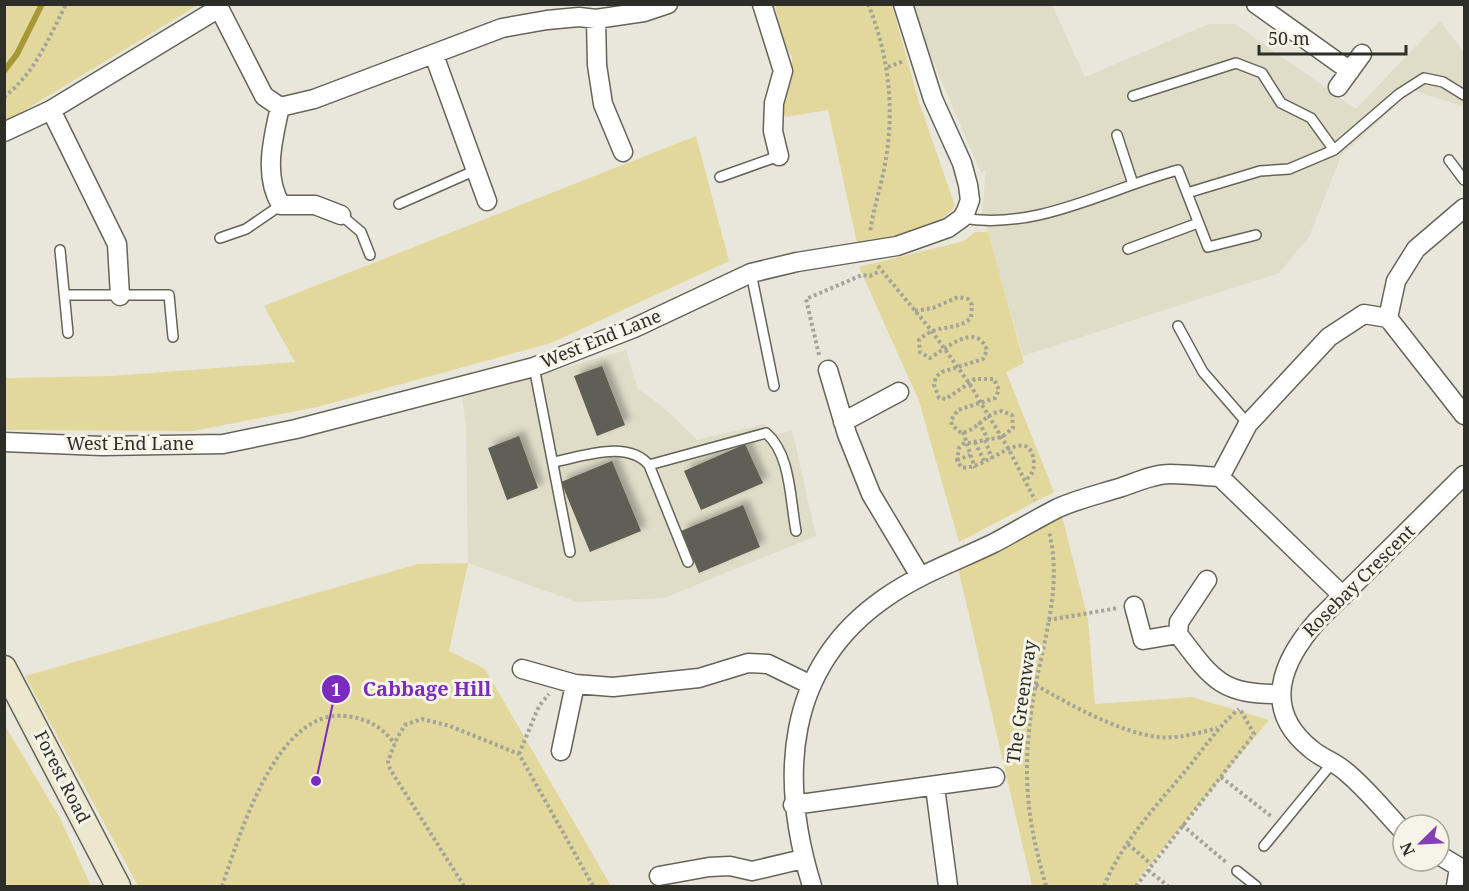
<svg xmlns="http://www.w3.org/2000/svg" width="1469" height="891" viewBox="0 0 1469 891" font-family="'Noto Serif',serif">
  <style>
    .built { fill: #dfdcc8 }
    .green { fill: #e2d89b }
    .lines { fill: none; stroke-linecap: round; stroke-linejoin: round }
    .stream { stroke: #a79736; stroke-width: 6 }
    .building { fill: #615f55; filter: url(#shadow) }
    .service-casing { stroke: #656459; stroke-width: 12 }
    .minor-casing { stroke: #656459; stroke-width: 21 }
    .secondary-casing { stroke: #656459; stroke-width: 27 }
    .path { stroke: #a4a39a; stroke-width: 4; stroke-dasharray: 3 3; stroke-linecap: butt }
    .service { stroke: #fff; stroke-width: 9 }
    .minor { stroke: #fff; stroke-width: 18 }
    .secondary { stroke: #ece8ce; stroke-width: 24 }
    .labels { text-anchor: middle; stroke-width: 6; stroke-linejoin: round; paint-order: stroke }
    .street-label { font-size: 18px; fill: #2e2e29; stroke: #f6f4e8 }
    .leader { fill: none; stroke: #7b2cbf; stroke-width: 2 }
    .callout-dot { fill: #7b2cbf; stroke: #f6f4e8; stroke-width: 2 }
    .mark-label { font-size: 18px; text-anchor: middle; font-weight: bold; fill: #fff }
    .callout-label { font-size: 20px; text-anchor: middle; font-weight: bold; fill: #7b2cbf; stroke: #f6f4e8; stroke-width: 6; stroke-linejoin: round; paint-order: stroke }
  </style>
  <defs>
    <filter id="shadow"><feDropShadow dx="5.5" dy="-5.5" stdDeviation="3" flood-color="#0004"/></filter>
  </defs>
  <rect width="100%" height="100%" fill="#e9e7db"/>
  <path class="built" d="M909,5H1052L1085,77L1209,24H1235L1356,109L1440,21L1464,52V107L1413,90L1341,156L1309,237L1279,273L1023,356L982,213L986,170L981,173Z
    M626,350L638,389L662,406L697,440L764,424L778,434L792,430L816,536L664,598L577,602L468,563L466,425L462,397Z"/>
  <path class="green" d="M4,5L5,4L198,5L5,122Z
    M775,5H892L919,102L955,206C931,236 894,239 858,247L828,110L785,117L780,105L792,79V57L784,44Z
    M696,136L729,261L551,343L317,407L193,431L5,430V378L112,376L295,362L264,306Z
    M975,232H988L1024,363L1006,372L1054,492L959,542L919,401L859,267L964,241Z
    M1062,516L1088,619L1095,704L1192,697L1269,720L1146,869L1135,886H1032L958,568Z
    M468,563L449,651L485,669L611,886H138L25,676L418,564Z
    M4,724L60,818L91,886H5Z"/>
  <g class="lines">
    <path class="stream" d="M4,71L17,54L42,4"/>
  </g>
  <path class="building" d="M602,366L625,425L597,436L574,376Z
    M519,436L538,488L507,500L488,448Z
    M745,444L763,483L701,510L684,471Z
    M612,461L641,531L590,552L561,482Z
    M743,505L760,547L699,573L681,531Z"/>
  <g class="lines">
    <g class="service-casing">
      <path id="service" d="M1133,96L1236,63L1262,73L1281,103L1311,118L1334,150
        M1117,135L1133,184
        M1449,160L1464,180
        M720,177L779,156
        M1187,193L1260,171L1289,169L1334,150L1399,94L1424,78L1443,82L1464,95
        M399,204L476,170
        M341,215L361,232L370,255
        M962,218C1037,231 1107,189 1178,170L1208,247L1256,235
        M220,238L246,229L281,205
        M1128,249L1198,223
        M60,250L68,333
        M751,273L774,386
        M65,295H169L173,337
        M1178,326L1203,372L1248,424
        M534,367L570,552
        M553,462C582,457 627,439 649,465L688,562
        M649,465L766,433C791,454 790,500 796,531
        M1264,846L1333,762
        M1237,871L1256,886"/>
    </g>
    <g class="minor-casing">
      <path id="minor" d="M217,4L264,96L280,107L314,99L502,28L547,20L579,17L596,19L644,12L668,4
        M762,4L783,71L774,103L773,131L779,156
        M1256,4L1350,71
        M596,19L597,65L603,104L623,152
        M434,55L487,201
        M1338,87L1362,54
        M280,107C273,138 263,176 281,205H315L341,215
        M51,110L117,244L120,296
        M4,132L51,110L219,8
        M1388,318L1396,281L1416,249L1464,208
        M828,370L847,434L871,494L920,576
        M843,422L899,392
        M4,442L102,446L223,444L296,429L534,367L634,328L751,273L797,262L897,246L948,228L962,218L966,211L970,200L968,185L962,163L933,99L903,4
        M1220,477L1248,424L1329,337L1364,314L1388,318L1464,415
        M1207,580L1179,622L1178,634C1212,679 1221,695 1281,694
        M1134,606L1143,640L1178,634
        M522,669L575,684L613,687L699,678L748,663L768,664L811,685
        M561,751L575,684
        M935,787L948,886
        M793,805L995,777
        M1403,831C1384,811 1367,789 1345,771C1335,762 1321,758 1311,749C1261,709 1282,661 1317,621L1464,475
        M1439,855L1464,870
        M659,876L709,867L730,866L752,871L803,859
        M812,886C779,779 784,668 885,598C919,574 957,561 994,543C1015,532 1036,519 1058,508C1078,499 1100,494 1122,487C1137,482 1154,474 1170,474C1186,474 1203,476 1220,477L1343,596
        M1456,886L1459,868"/>
    </g>
    <g class="secondary-casing">
      <path id="secondary" d="M4,668L118,886"/>
    </g>
    <path class="path" d="M868,4C889,55 895,111 885,164C881,188 873,209 870,233
      M888,67L904,61
      M4,97C35,73 49,38 66,4
      M878,266L931,330L969,383L1008,448L1035,500
      M915,311L933,308L958,297L968,299L972,305L971,318C956,332 936,323 919,340L920,352L930,358C947,348 976,321 987,350L983,359L942,372L936,377L934,385L939,398L946,399L975,379H994L999,390L995,398L958,410L951,420L952,425L961,433C977,431 985,413 1002,411L1012,415L1013,428L1002,437L963,444L959,448L957,460L961,467C985,473 1031,418 1034,464C1034,471 1031,475 1026,480
      M819,355L806,299L862,275L870,276L880,271
      M979,422L988,440
      M963,432L975,468
      M985,440L992,459
      M975,442L985,463
      M957,460L970,455
      M1048,620L1118,608
      M1036,685C1068,704 1121,733 1158,737C1178,739 1199,733 1217,728
      M519,754L539,706L549,694
      M1221,777L1272,817
      M1182,825L1227,863
      M1128,844L1151,864
      M1148,870L1168,886
      M222,886C240,835 276,709 345,716C367,718 382,727 395,744
      M464,886L390,769L388,761L397,738L405,725L422,719L450,726L519,754L593,886
      M1046,886C1027,820 1022,776 1032,707C1040,649 1064,590 1049,532
      M1104,886C1122,842 1157,805 1187,769C1204,748 1218,727 1239,709
      M1136,886L1254,734L1240,709"/>
    <use href="#service" class="service"/>
    <use href="#minor" class="minor"/>
    <use href="#secondary" class="secondary"/>
  </g>
  <g class="labels">
    <g class="street-label">
      <text transform="translate(601 339) rotate(-22)" y="6">West End Lane</text>
      <text x="130" y="450">West End Lane</text>
      <text transform="translate(1359 581) rotate(-45)" y="6">Rosebay Crescent</text>
      <text transform="translate(1022 702) rotate(-82)" y="6">The Greenway</text>
      <text transform="translate(62 777) rotate(63)" y="6">Forest Road</text>
    </g>
  </g>
  <path class="leader" d="M316 781L336 689"/>
  <g class="callout-dot">
    <circle cx="316" cy="781" r="6"/>
    <circle cx="336" cy="689" r="15"/>
  </g>
  <g class="mark-label">
    <text x="336" y="696">1</text>
  </g>
  <g class="callout-label">
    <text x="427" y="696">Cabbage Hill</text>
  </g>
  <rect width="1469" height="891" fill="none" stroke="#2e2e29" stroke-width="12"/>
  <g transform="translate(1421 843) rotate(246)"><circle r="28" fill="#f6f4e8" stroke="#a6a59c" stroke-width="1.5"/>
  <path d="M0-4.5L10 22L0 15L-10 22Z" fill="#863fb2"/>
  <text y="-9" font-size="16" font-weight="bold" text-anchor="middle" fill="#2e2e29">N</text>
  </g>
  <path d="M1259 45v9h147v-9" fill="none" stroke="#2e2e29" stroke-width="3"/>
  <text x="1268" y="45" font-size="18" fill="#2e2e29" stroke="#f6f4e8" stroke-width="4.5" paint-order="stroke">50 m</text>
</svg>
